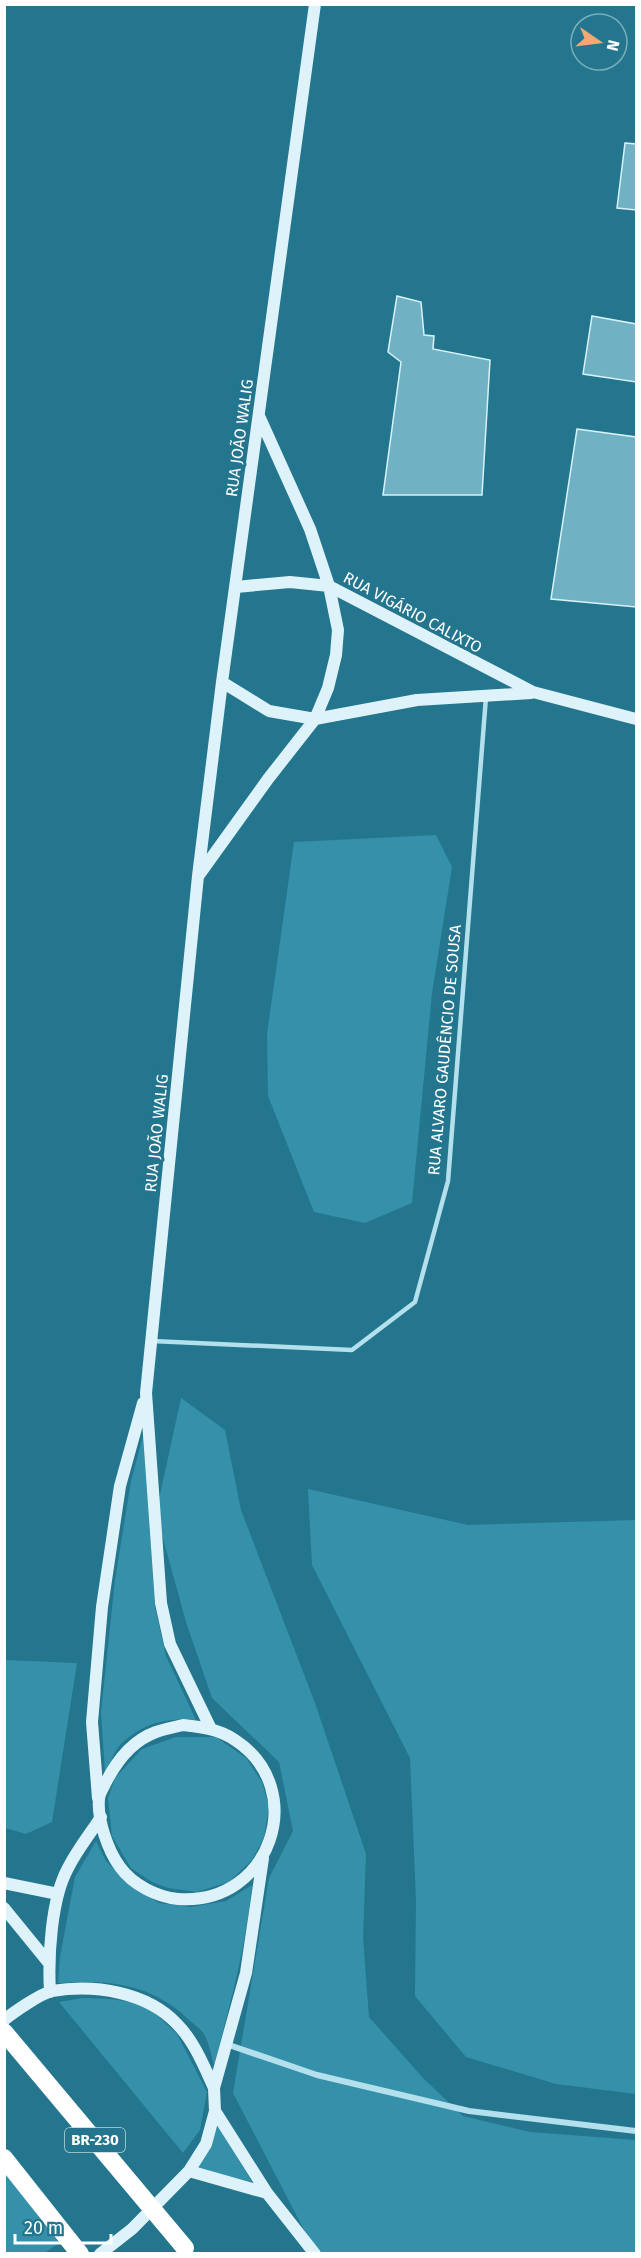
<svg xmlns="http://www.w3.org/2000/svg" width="641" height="2258" viewBox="0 0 641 2258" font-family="'Fira Sans',sans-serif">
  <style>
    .green { fill: #3491a9 }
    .building { fill: #70b2c4; stroke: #d8f2f9; stroke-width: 1.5 }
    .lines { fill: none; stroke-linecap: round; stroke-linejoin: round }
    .lane { stroke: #b3e0ec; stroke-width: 4.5 }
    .street { stroke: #b3e0ec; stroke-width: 6 }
    .secondary { stroke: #def3f9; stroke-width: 12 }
    .highway { stroke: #fff; stroke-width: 18 }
    .highway-bridge { stroke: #fff; stroke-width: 18 }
    .labels { text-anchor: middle; stroke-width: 6; stroke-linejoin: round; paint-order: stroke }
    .shield { fill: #23768e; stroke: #bdd6dd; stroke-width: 1.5 }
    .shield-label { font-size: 15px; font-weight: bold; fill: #fff }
    .street-label { font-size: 16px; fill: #fff; stroke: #23768e }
  </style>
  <rect width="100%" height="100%" fill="#23768e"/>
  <path class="green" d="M436,835L452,867L432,993L412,1203L365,1223L314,1212L268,1096L267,1034L294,842Z
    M181,1398L225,1430L241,1510L315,1703L366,1854L363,1938L369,2017L423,2078L463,2116L530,2132L636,2140V2253H316L233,2093L269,1878L293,1831L279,1762L212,1698L186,1622L156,1513Z
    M143,1436L155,1607L166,1656L196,1720C166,1718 145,1722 121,1744C114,1751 110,1764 105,1773L101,1712L115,1580L131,1481Z
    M308,1489L468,1525L636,1520V2094L556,2084L466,2057L415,1996L416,1900L410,1758L312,1565Z
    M5,1660L77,1663L52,1822L26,1834L5,1828Z
    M176,1737H216L246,1758L262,1782L269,1807L264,1837L252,1860L229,1882L197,1892L168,1888L152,1882L131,1868L112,1836L108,1798L115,1778L142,1749Z
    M96,1841L106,1861L130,1885L159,1903L191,1907L226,1901L252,1885C246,1947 230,2005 214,2065C211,2056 209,2042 204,2034C200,2028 192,2023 187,2018C149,1983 108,1980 58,1983L60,1957L75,1877Z
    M83,1998L110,1999L145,2004L177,2034L207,2092L200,2130L183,2153L59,2002Z
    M218,2126L252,2182L198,2169Z
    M4,2170L59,2243L43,2254L5,2253Z"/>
  <path class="building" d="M625,143L636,144V210L617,208Z
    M397,296L421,302L424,335L434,336L433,349L490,360L482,495H383L401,362L388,352Z
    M592,316L636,324V382L583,374Z
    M577,429L636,437V607L551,599Z"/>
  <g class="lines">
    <path class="lane" d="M152,1341L352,1350L415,1302L448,1181L486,697"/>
    <path class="street" d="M226,2044L317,2075L469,2111L636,2131"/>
    <path class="secondary" d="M236,587L290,582L329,586L533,692L636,719
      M222,682L269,711L315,719L417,700L531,693
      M199,875L268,779L315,719L328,688L336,655L338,630L329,586L310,529L259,416
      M183,1725C201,1727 219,1729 235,1740C310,1789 271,1906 178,1899C157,1897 133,1885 120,1867C108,1851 97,1819 99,1799C99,1795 102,1790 104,1786C115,1763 131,1741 156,1732C165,1729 174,1727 183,1725Z
      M211,1729L170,1644L161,1603L146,1393L198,876L222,682L315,4
      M98,1798L92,1722L102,1607L120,1486L143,1403
      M4,1883L58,1894
      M4,1908L48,1962
      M50,1992C48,1957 51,1899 68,1868C77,1850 90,1834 101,1817
      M4,2020C14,2012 40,1994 52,1991C95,1984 147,1992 177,2024C194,2041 204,2066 214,2088
      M215,2111L267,2193L315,2254
      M189,2171L267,2193
      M100,2254L132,2229L189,2171L206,2144L215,2111L214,2088L246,1973L263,1858"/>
    <path class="highway" d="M4,2158L80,2254"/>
    <path class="highway-bridge" d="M4,2032L185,2248"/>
  </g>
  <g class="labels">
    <rect class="shield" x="65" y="2128" width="60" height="24" rx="4.5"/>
    <g class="shield-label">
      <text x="95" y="2145">BR-230</text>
    </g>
    <g class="street-label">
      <text transform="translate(239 438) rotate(-82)" y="6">RUA JOÃO WALIG</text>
      <text transform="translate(413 612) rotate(28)" y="6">RUA VIGÁRIO CALIXTO</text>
      <text transform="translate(444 1050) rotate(-85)" y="6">RUA ALVARO GAUDÊNCIO DE SOUSA</text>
      <text transform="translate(156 1133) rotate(-84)" y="6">RUA JOÃO WALIG</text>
    </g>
  </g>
  <rect width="641" height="2258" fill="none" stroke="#ffffff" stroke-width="12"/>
  <g transform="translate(599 42) rotate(104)"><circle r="28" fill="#23768e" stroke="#7badbb" stroke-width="1.5"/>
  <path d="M0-4.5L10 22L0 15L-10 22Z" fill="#f7a675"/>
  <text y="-9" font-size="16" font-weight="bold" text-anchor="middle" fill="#ffffff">N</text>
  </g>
  <path d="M15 2234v9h96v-9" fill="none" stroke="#ffffff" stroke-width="3"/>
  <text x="24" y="2234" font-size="18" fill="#ffffff" stroke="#23768e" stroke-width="4.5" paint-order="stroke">20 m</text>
</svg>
